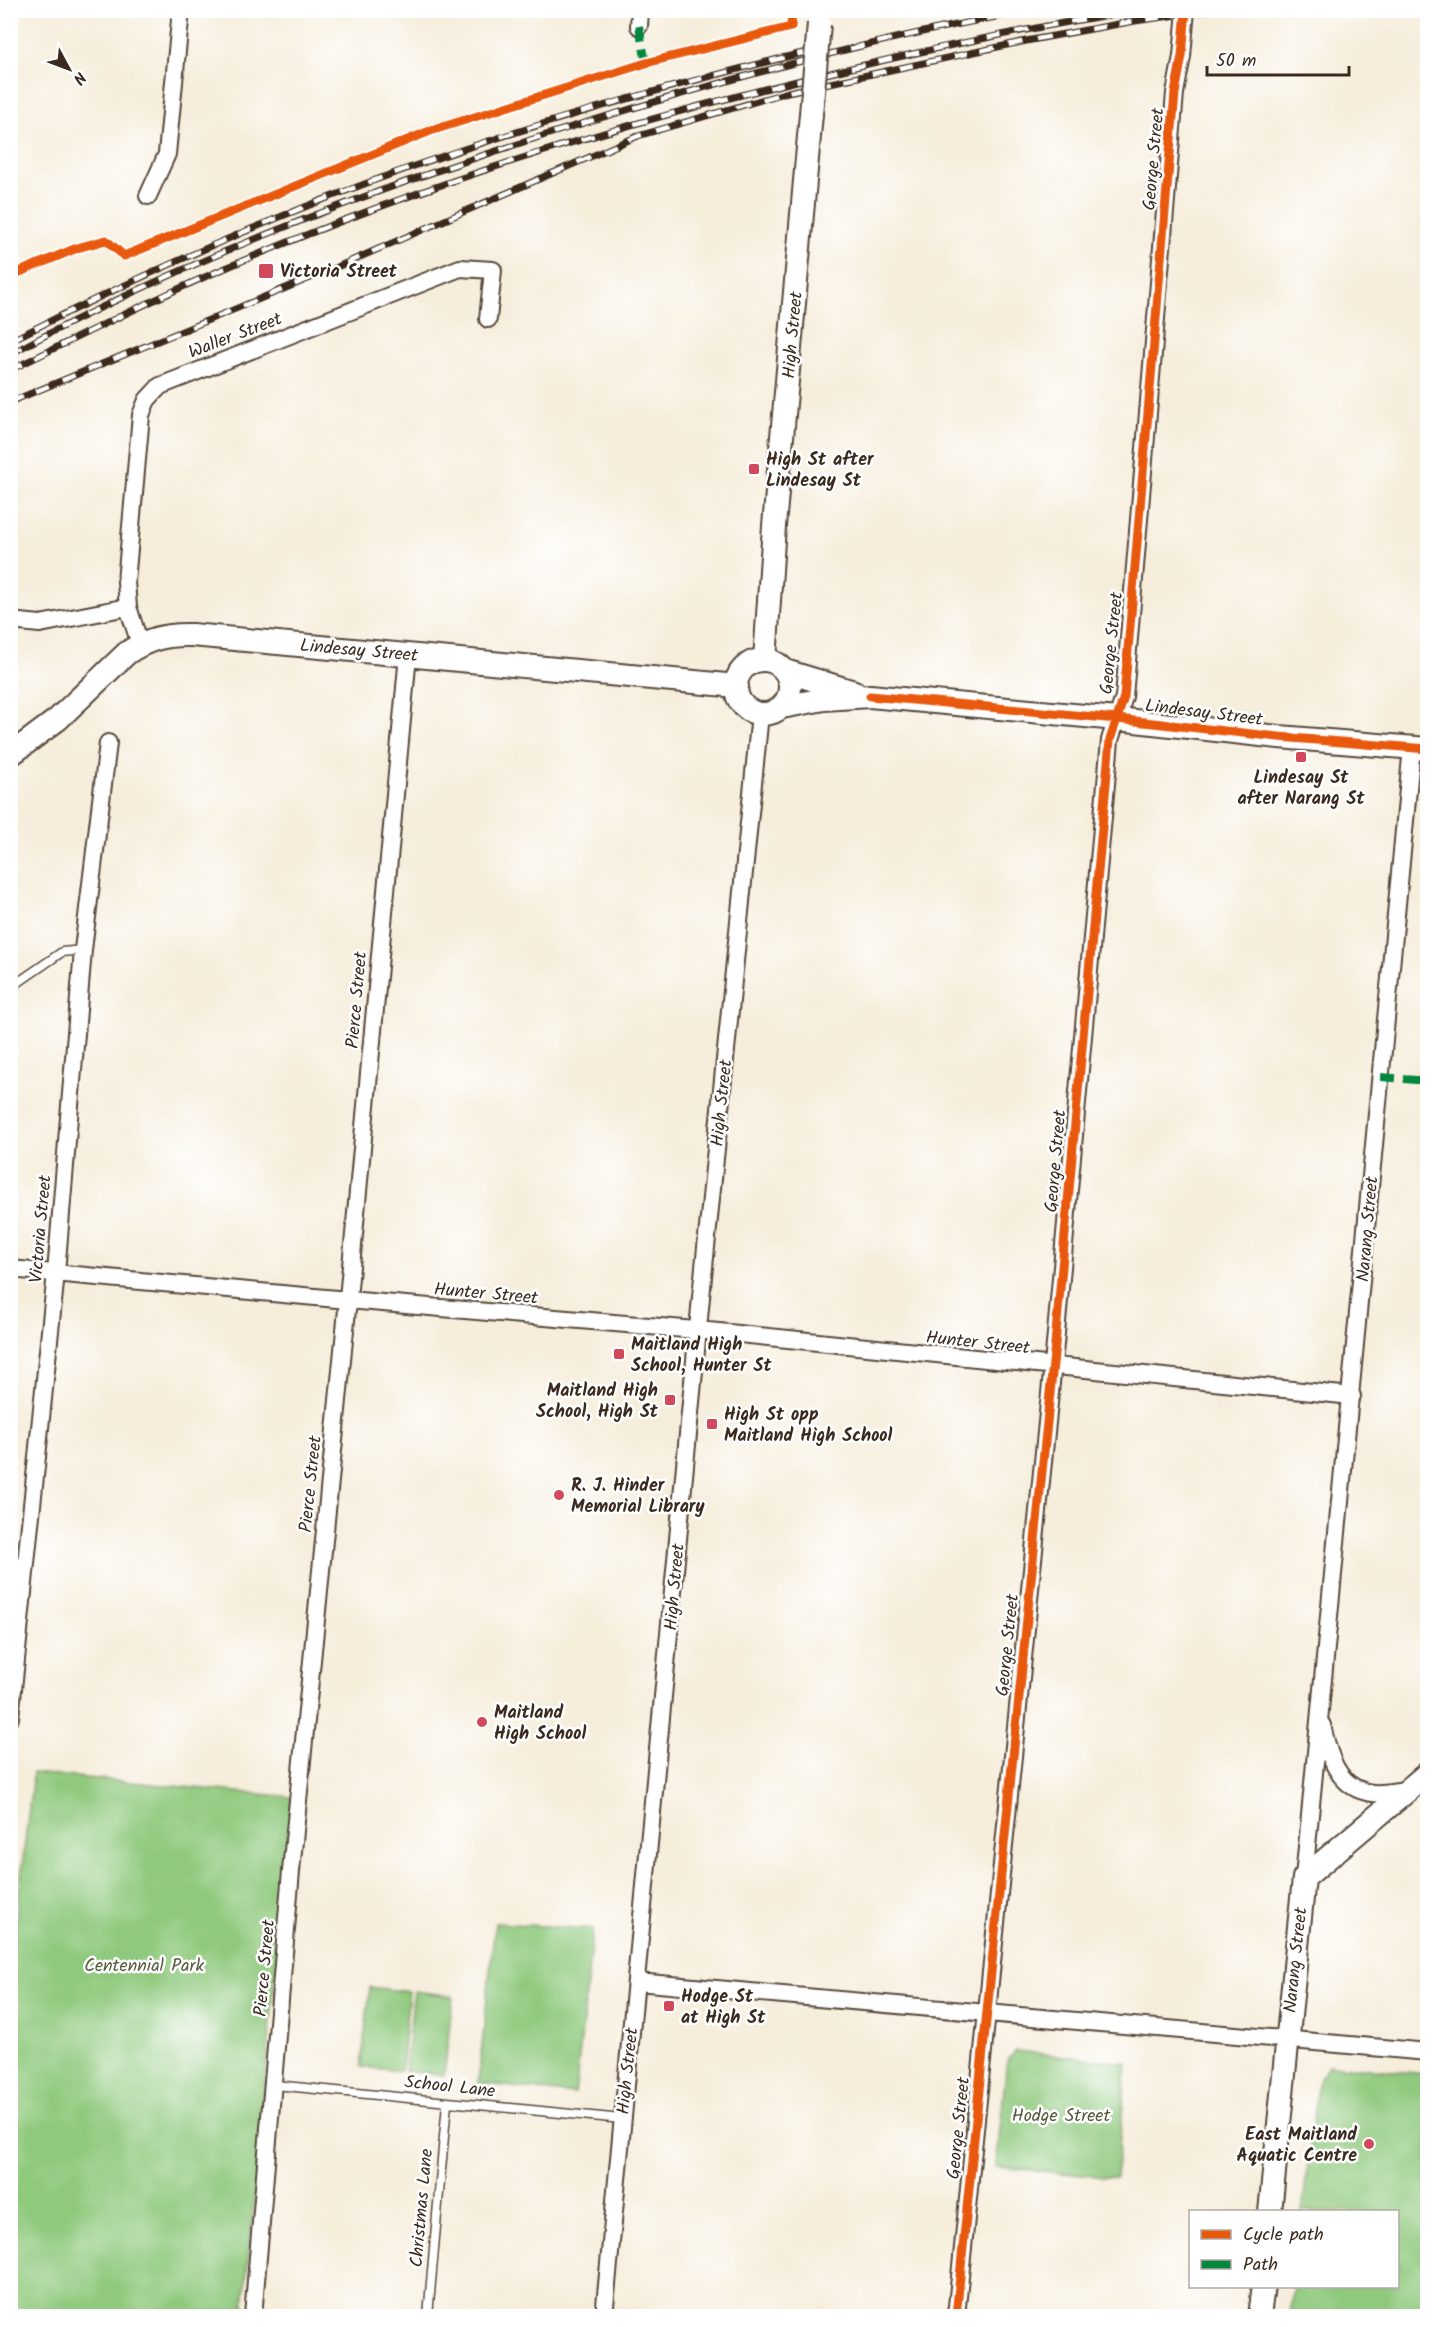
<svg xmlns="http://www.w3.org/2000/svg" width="1438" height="2327" viewBox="0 0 1438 2327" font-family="Kalam,sans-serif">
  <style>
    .green { fill: #8fc97d; stroke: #657a4e; stroke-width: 1.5 }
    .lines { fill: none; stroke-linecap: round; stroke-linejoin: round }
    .lane-casing { stroke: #57473a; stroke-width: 11 }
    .street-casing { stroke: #57473a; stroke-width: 20 }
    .secondary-casing { stroke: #57473a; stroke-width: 26 }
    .lane { stroke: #fff; stroke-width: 8 }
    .street { stroke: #fff; stroke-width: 16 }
    .secondary { stroke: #fff; stroke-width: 22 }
    .rail-casing { stroke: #3b2a1e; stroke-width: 7 }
    .rail { stroke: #fff; stroke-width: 4.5; stroke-dasharray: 14; stroke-linecap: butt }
    .street-bridge-casing { stroke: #57473a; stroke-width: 20; stroke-linecap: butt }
    .secondary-bridge-casing { stroke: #57473a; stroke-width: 26; stroke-linecap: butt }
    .street-bridge { stroke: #fff; stroke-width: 16 }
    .secondary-bridge { stroke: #fff; stroke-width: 22 }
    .quiet { stroke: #00873e; stroke-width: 8; stroke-dasharray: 15 8; stroke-linecap: butt }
    .cycleway-casing { stroke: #fff; stroke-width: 13 }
    .cycleway { stroke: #e8590c; stroke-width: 9 }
    .poi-dot { fill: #d1495b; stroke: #fff; stroke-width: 2 }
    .labels { text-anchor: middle; stroke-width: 5; stroke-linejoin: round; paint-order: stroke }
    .street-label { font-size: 18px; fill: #3b2a1e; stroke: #fff }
    .poi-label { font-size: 18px; font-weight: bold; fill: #3b2a1e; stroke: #fff; text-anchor: start }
    .park-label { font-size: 18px; fill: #545a3a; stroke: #fff }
  </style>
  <rect width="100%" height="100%" fill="#fff"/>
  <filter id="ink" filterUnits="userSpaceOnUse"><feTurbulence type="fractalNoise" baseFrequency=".0167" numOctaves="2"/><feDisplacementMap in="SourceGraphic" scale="12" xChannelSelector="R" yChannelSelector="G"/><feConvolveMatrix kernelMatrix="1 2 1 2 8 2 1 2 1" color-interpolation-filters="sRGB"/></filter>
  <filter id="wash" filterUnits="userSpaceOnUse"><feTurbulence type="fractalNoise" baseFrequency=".008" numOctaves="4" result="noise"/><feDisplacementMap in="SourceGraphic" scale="24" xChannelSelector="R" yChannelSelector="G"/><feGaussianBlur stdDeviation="1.35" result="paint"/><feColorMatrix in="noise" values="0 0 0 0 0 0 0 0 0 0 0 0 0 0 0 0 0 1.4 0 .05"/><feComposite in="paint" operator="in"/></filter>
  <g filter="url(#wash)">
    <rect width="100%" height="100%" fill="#f6edda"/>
    <path class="green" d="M33,1773L292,1797L243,2316H11L10,1971Z
      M495,1923L593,1929L575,2094L478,2083Z
      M370,1987L409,1992L401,2071L361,2067Z
      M414,1991L453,1996L444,2075L405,2071Z
      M1016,2051L1127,2063L1116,2178L996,2167L1007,2060Z
      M1329,2065L1427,2074V2316H1290L1293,2287L1398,2286V2212L1302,2211L1319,2077Z"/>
  </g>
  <g filter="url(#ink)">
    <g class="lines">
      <g class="lane-casing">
        <path id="lane" d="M10,988L62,952L83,950
          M275,2085L622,2119
          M428,2316L447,2103"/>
      </g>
      <g class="street-casing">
        <path id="street" d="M639,26L640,10
          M148,196L167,154L181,10
          M128,607L126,582L141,415L147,400L160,386L460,268L493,270L488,319
          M10,621L40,624L128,607L140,644
          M10,1269L348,1300L719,1332L1352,1396
          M10,1718L56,1273L83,950L108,743
          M1322,1725C1328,1753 1337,1790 1373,1793C1384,1794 1395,1791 1406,1790
          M1304,1878L1412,747
          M637,1982L1428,2052
          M253,2316L291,1871L346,1320L408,655
          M604,2316L702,1287L760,714
          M956,2316L1055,1344L1110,740L1124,697L1175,93L1182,56"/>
      </g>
      <g class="secondary-casing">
        <path id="secondary" d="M765,660L774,526L811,114
          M736 687a27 27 0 1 1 54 0a27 27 0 1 1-54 0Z
          M785,671L854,692
          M782,707L824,699L870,696L1117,719L1279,737L1428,749
          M10,755L58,719L127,653C148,639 166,634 192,635L737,686
          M1270,2212L1304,1878L1428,1773
          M1259,2316L1263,2286"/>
      </g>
      <use href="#lane" class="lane"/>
      <use href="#street" class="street"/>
      <use href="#secondary" class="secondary"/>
      <g class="rail-casing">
        <path id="rail" d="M10,341C113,289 217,241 325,199C484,137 649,90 815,50
          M10,354C203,250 408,176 617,113C755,72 894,34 1035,10
          M10,370C81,336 150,300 221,270C423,183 633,119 847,69C944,46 1042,25 1140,10
          M10,402L337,267L638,136L788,92L1026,41L1135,21L1214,10"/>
      </g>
      <use href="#rail" class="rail"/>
      <g class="street-bridge-casing">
        <path id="street-bridge" d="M1182,56L1186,10"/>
      </g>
      <g class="secondary-bridge-casing">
        <path id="secondary-bridge" d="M811,114L819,24"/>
      </g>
      <use href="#street-bridge" class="street-bridge"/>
      <use href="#secondary-bridge" class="secondary-bridge"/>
      <path class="quiet" d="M639,26L646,63
        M1381,1077L1428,1081"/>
      <g class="cycleway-casing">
        <path id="cycleway" d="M10,276L77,248L106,240L124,256L430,131L646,63L791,27L792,10
          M870,696L1117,719L1279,737L1428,749
          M956,2316L1055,1344L1110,740L1124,697L1175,93L1182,56L1186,10"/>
      </g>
      <use href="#cycleway" class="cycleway"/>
    </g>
  </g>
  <g class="poi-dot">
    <rect x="258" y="263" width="16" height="16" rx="3"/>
    <rect x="748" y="463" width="12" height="12" rx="3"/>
    <rect x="1295" y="751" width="12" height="12" rx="3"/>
    <rect x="613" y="1348" width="12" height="12" rx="3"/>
    <rect x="664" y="1394" width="12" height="12" rx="3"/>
    <rect x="706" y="1418" width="12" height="12" rx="3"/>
    <circle cx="559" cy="1495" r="6"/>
    <circle cx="482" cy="1722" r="6"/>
    <rect x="663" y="2000" width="12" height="12" rx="3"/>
    <circle cx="1369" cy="2144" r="6"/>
  </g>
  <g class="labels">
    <g class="street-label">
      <text transform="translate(1153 159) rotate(-85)" y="6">George Street</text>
      <text transform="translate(235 335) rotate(-21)" y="6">Waller Street</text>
      <text transform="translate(792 335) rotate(-85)" y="6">High Street</text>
      <text transform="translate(1111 643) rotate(-84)" y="6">George Street</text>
      <text transform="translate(359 650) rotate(5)" y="6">Lindesay Street</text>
      <text transform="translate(1204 712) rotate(7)" y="6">Lindesay Street</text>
      <text transform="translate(356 1000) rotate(-85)" y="6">Pierce Street</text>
      <text transform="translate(721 1103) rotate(-84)" y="6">High Street</text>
      <text transform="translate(1055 1161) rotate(-85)" y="6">George Street</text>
      <text transform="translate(40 1229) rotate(-85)" y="6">Victoria Street</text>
      <text transform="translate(1367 1229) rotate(-85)" y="6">Narang Street</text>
      <text transform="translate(486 1293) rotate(5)" y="6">Hunter Street</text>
      <text transform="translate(978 1342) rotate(6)" y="6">Hunter Street</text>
      <text transform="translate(310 1484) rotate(-84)" y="6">Pierce Street</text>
      <text transform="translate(674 1587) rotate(-85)" y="6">High Street</text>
      <text transform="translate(1007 1645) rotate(-84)" y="6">George Street</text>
      <text transform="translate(1295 1960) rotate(-84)" y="6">Narang Street</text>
      <text transform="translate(264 1968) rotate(-85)" y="6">Pierce Street</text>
      <text transform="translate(627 2071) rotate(-84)" y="6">High Street</text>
      <text transform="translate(450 2086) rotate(6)" y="6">School Lane</text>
      <text transform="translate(958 2128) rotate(-84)" y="6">George Street</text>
      <text transform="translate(421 2208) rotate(-85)" y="6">Christmas Lane</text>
    </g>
    <g class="poi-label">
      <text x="280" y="277">Victoria Street</text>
      <text x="766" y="465">High St after<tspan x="766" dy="21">Lindesay St</tspan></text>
      <text x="1301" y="783" text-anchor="middle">Lindesay St<tspan x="1301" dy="21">after Narang St</tspan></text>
      <text x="631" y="1350">Maitland High<tspan x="631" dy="21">School, Hunter St</tspan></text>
      <text x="658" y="1396" text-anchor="end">Maitland High<tspan x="658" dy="21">School, High St</tspan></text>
      <text x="724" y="1420">High St opp<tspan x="724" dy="21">Maitland High School</tspan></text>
      <text x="571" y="1491">R. J. Hinder<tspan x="571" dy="21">Memorial Library</tspan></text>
      <text x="494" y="1718">Maitland<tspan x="494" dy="21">High School</tspan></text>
      <text x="681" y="2002">Hodge St<tspan x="681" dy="21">at High St</tspan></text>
      <text x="1357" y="2140" text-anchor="end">East Maitland<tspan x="1357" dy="21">Aquatic Centre</tspan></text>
    </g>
    <g class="park-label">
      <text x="144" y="1971">Centennial Park</text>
      <text x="1061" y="2121">Hodge Street</text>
    </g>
  </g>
  <rect width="1438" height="2327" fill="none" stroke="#fff" stroke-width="36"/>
  <rect x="1189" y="2210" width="210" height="78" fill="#ffffff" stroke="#b1aaa5" stroke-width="1.5"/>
  <rect x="1201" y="2230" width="30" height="9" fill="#e8590c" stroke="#b1aaa5" stroke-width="1.5"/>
  <text x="1243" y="2240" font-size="18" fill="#3b2a1e">Cycle path</text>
  <rect x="1201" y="2260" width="30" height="9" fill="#00873e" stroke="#b1aaa5" stroke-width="1.5"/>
  <text x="1243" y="2270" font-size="18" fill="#3b2a1e">Path</text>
  <g transform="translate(69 69) rotate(131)" stroke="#ffffff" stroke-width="4.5" paint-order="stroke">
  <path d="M0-4.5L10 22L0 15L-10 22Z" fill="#3b2a1e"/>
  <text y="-9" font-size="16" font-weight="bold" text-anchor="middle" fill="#3b2a1e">N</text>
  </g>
  <path d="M1207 66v9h142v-9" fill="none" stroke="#3b2a1e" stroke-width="3"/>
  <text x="1216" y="66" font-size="18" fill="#3b2a1e" stroke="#ffffff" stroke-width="4.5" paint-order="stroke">50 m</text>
</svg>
